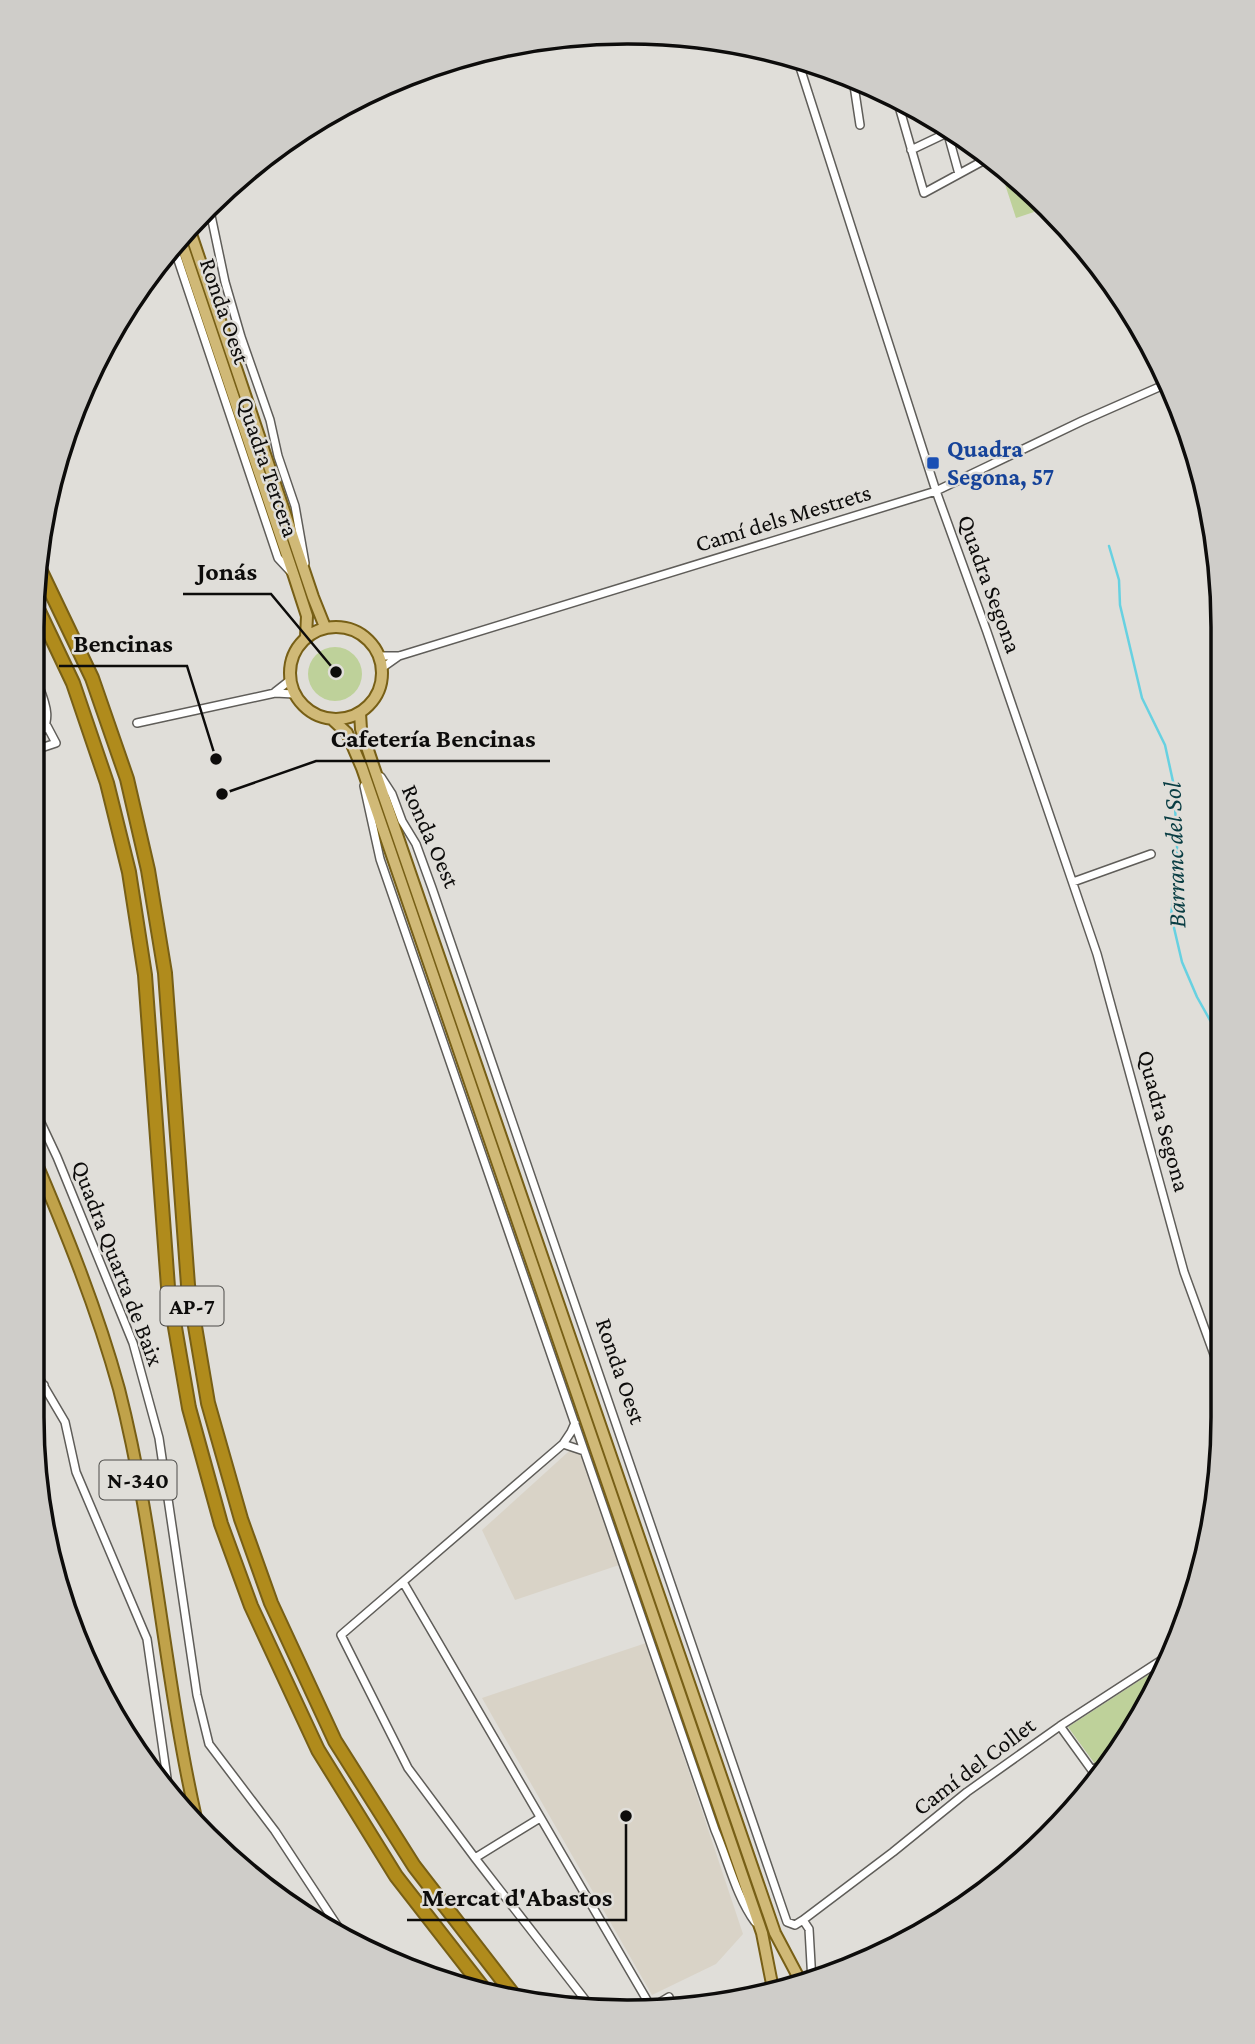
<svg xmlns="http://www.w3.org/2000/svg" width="1255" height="2044" viewBox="0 0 1255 2044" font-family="'Crimson Pro',serif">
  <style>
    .built { fill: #d9d3c7 }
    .green { fill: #bed19a }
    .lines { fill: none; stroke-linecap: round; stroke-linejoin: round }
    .stream { stroke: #67d1e1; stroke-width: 2.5 }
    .minor-casing { stroke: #5f5d59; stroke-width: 10 }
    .primary-casing { stroke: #775f16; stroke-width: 14 }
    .trunk-casing { stroke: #775f16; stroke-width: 14 }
    .motorway-casing { stroke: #775f16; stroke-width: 16 }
    .minor { stroke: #fff; stroke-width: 7 }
    .primary { stroke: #d0b977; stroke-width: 10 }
    .trunk { stroke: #c0a24a; stroke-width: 10 }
    .motorway { stroke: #b08b1c; stroke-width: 12 }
    .transit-dot { fill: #1a4fb4; stroke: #e0ded9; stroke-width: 2.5 }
    .labels { text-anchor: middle; stroke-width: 5; stroke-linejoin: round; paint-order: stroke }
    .shield { fill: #e0ded9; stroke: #4c4b49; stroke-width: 2 }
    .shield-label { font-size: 23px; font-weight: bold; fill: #0d0c0b }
    .street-label { font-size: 24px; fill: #0d0c0b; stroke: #e0ded9 }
    .transit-label { font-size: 24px; font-weight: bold; fill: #164399; stroke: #e0ded9; text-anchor: start }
    .water-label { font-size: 26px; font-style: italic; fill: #093d43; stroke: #e0ded9 }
    .rim { fill: none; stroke: #0d0c0b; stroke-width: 3.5 }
    .leader { fill: none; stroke: #0d0c0b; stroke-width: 2.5 }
    .callout-dot { fill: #0d0c0b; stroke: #e0ded9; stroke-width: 2.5 }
    .callout-label { font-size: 26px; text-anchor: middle; font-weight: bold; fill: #0d0c0b; stroke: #e0ded9; stroke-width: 5; stroke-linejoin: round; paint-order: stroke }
  </style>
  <rect width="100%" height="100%" fill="#e0ded9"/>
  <path class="built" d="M578,1443L588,1445L628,1562L515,1600L482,1530Z
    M646,1643L743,1934L716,1964L652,1995L482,1698Z"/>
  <path class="green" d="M1009,172L1026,188L1034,212L1016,218L1002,175Z
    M308 674a27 27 0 1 1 54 0a27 27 0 1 1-54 0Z
    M1168,1662L1117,1750L1095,1764L1068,1727Z"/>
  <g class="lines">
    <path class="stream" d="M1109,546L1119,580L1120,605L1142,698L1165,745L1174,786L1178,866L1171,915L1182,962L1197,997L1220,1038"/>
    <g class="minor-casing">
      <path id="minor" d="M595,36L623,34
        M797,58L936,491L987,632L1097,954L1184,1272L1219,1368
        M853,79L860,125
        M896,96L924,193L992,156
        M946,127L959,174
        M911,150L951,131
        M209,206L225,282L241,337L270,420L278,456L295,506L305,563
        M173,245L278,558L291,572
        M380,656H399L936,491L1082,421L1166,384
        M382,668L399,656
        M275,692L289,681
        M137,723L275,693L294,694
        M35,738C56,722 44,700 36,679
        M35,750L56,743L47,726
        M381,777L392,794L402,821L416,844L432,888L787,1922L795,1925L803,1920L809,1929L812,1982
        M364,786L380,859L715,1830C728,1860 736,1896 755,1922
        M1073,882L1151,854
        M33,1106L57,1157L133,1343L159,1438L197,1695L209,1744L275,1831L344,1936
        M32,1366L65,1422L76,1472L147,1639L169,1792
        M32,1392L44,1385
        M575,1423L571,1432L563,1444L341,1635L408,1768L475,1858L590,2006
        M563,1444L584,1451
        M403,1582L651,2007
        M1060,1726L1099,1780
        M1092,1770L1113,1758
        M475,1858L540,1818
        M803,1920L893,1852L967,1792L1060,1726L1174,1652
        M649,2009L669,1997"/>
    </g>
    <g class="primary-casing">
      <path id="primary" d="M189,228L313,597L325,627
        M180,238L294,576L307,616L306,637
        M290 673a46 46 0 1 1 92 0a46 46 0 1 1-92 0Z
        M360,713L361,729L373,765L775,1933L802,1984
        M333,720L347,733L362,768L762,1933L773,1989"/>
    </g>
    <g class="trunk-casing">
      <path id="trunk" d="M33,1155C66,1232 97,1309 119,1389C155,1530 164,1676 196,1818"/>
    </g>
    <g class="motorway-casing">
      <path id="motorway" d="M36,561L92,678L127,779L148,870L165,973L188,1285L208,1403L241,1519L271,1603L335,1741L414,1866L513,1994
        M36,605L73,683L107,783L129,872L145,975L168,1287L189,1408L221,1524L251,1606L318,1750L396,1876L484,1989"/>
    </g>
    <use href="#minor" class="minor"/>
    <use href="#primary" class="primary"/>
    <use href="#trunk" class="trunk"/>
    <use href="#motorway" class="motorway"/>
  </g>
  <rect class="transit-dot" x="926" y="456" width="14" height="14" rx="3.5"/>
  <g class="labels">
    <g class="shield">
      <rect x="160.5" y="1286.5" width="63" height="39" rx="5"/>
      <rect x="99.5" y="1460.5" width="77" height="39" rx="5"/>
    </g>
    <g class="shield-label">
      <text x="192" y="1314">AP-7</text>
      <text x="138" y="1488">N-340</text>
    </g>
    <g class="street-label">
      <text transform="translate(225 311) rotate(71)" y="8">Ronda Oest</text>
      <text transform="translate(268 467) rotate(71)" y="8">Quadra Tercera</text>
      <text transform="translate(783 518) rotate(-17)" y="8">Camí dels Mestrets</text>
      <text transform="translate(990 584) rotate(70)" y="8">Quadra Segona</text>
      <text transform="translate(431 836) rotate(66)" y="8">Ronda Oest</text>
      <text transform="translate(1164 1121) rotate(75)" y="8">Quadra Segona</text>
      <text transform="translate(118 1263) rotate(69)" y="8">Quadra Quarta de Baix</text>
      <text transform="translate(621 1371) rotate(71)" y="8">Ronda Oest</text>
      <text transform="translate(974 1766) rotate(-37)" y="8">Camí del Collet</text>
    </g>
    <g class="transit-label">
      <text x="947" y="457">Quadra<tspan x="947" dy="28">Segona, 57</tspan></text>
    </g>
    <g class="water-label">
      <text transform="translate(1174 855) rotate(-92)" y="9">Barranc del Sol</text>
    </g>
  </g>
  <path d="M0 0H1255V2044H0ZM627 44H628A583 583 0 0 1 1211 627V1417A583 583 0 0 1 628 2000H627A583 583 0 0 1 44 1417V627A583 583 0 0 1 627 44Z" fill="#cfcdc9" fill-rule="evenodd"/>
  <path class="rim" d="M627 44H628A583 583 0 0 1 1211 627V1417A583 583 0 0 1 628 2000H627A583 583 0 0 1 44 1417V627A583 583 0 0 1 627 44Z"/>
  <path class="leader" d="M336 672L271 594H183M216 759L187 666H59M222 794L316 761H550M626 1816L626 1920H407"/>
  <g class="callout-dot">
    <circle cx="336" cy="672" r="7"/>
    <circle cx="216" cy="759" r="7"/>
    <circle cx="222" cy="794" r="7"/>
    <circle cx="626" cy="1816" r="7"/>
  </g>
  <g class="callout-label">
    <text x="227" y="580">Jonás</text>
    <text x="123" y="652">Bencinas</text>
    <text x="433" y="747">Cafetería Bencinas</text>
    <text x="517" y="1906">Mercat d'Abastos</text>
  </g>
</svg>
